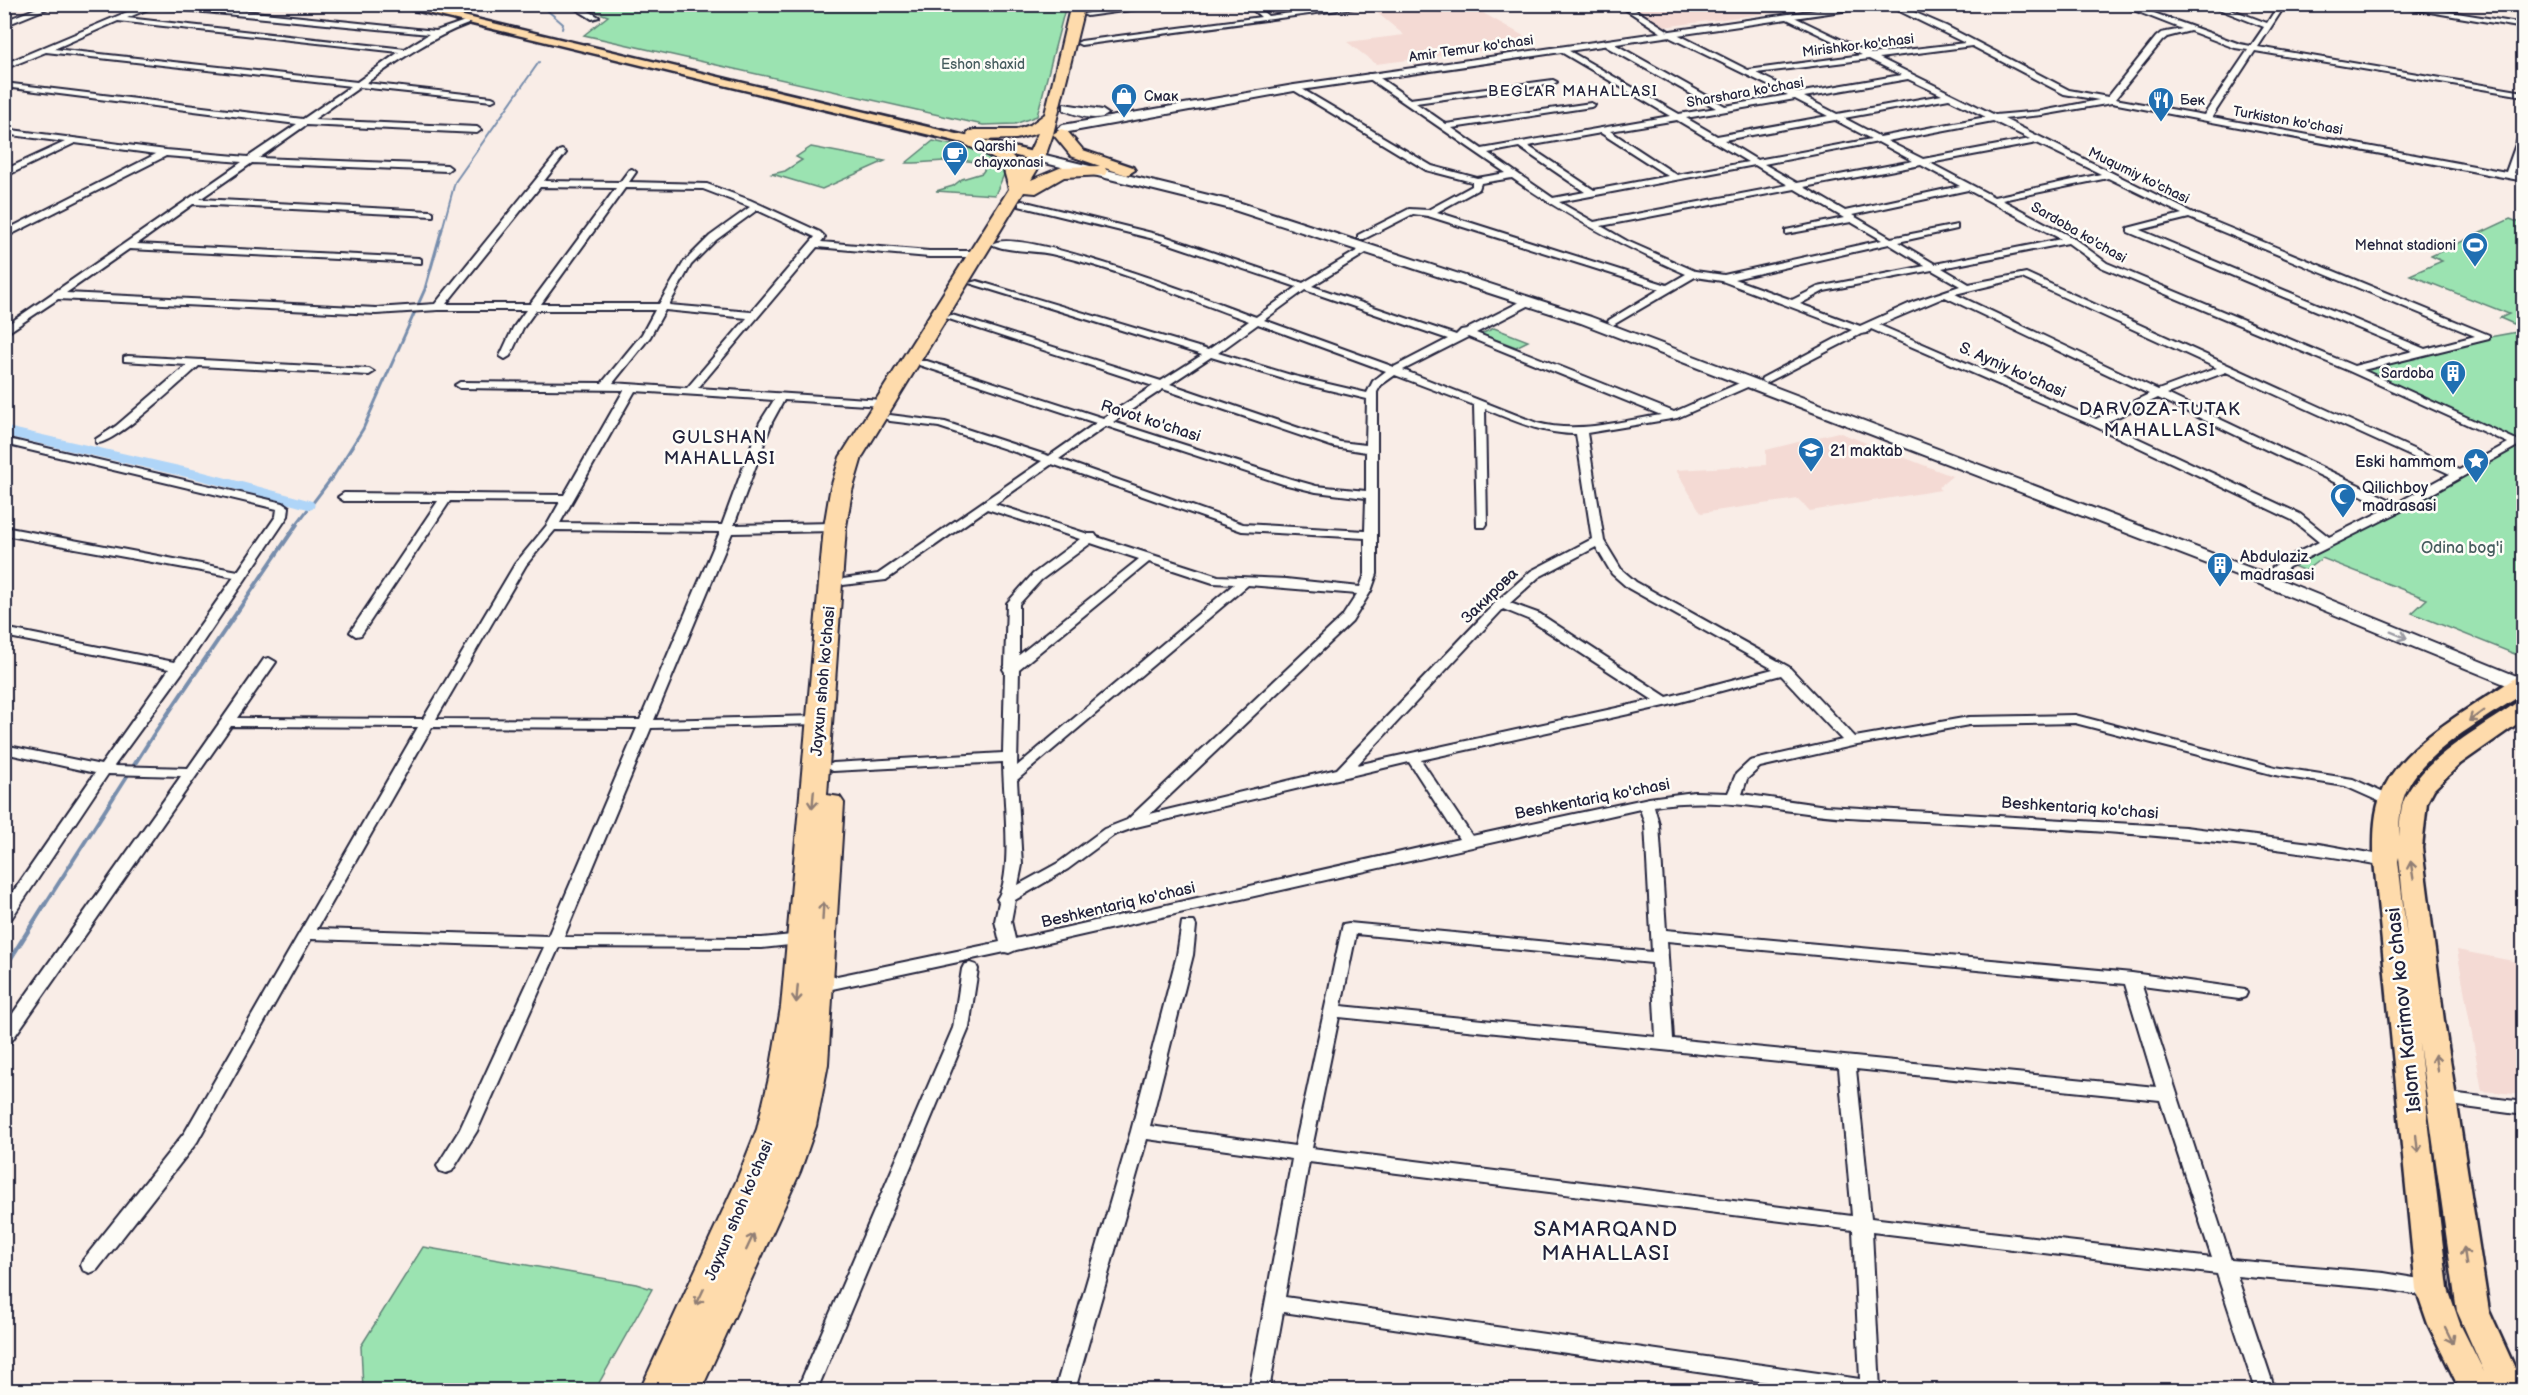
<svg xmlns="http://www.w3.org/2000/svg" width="2528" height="1395" viewBox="0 0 2528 1395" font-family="'Balsamiq Sans',sans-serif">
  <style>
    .built { fill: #f4dad4 }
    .green { fill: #9be3b1; stroke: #5e8276; stroke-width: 1.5 }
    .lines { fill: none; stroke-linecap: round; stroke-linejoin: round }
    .stream-far3 { stroke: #778dac; stroke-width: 2 }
    .stream-far2 { stroke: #778dac; stroke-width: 3 }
    .stream-far1 { stroke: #778dac; stroke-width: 4 }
    .stream { stroke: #778dac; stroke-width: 4.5 }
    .canal { stroke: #afd5f8; stroke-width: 9 }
    .street-casing { stroke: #22223b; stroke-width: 4 }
    .secondary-casing { stroke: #22223b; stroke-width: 4 }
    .primary-casing { stroke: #22223b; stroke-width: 5 }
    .highway-casing { stroke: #22223b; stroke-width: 4 }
    .street { fill: #fdfcf7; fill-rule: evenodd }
    .secondary { fill: #fdfcf7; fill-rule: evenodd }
    .primary { fill: #fedbac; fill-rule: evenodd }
    .highway { fill: #fedbac; fill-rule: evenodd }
    .oneway { stroke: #9a9aa2 }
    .oneway2 { stroke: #907e74 }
    .labels { text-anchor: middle; stroke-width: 5; stroke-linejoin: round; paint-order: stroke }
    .far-street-label { font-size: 14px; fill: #22223b; stroke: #fdfcf7 }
    .far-park-label { font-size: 14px; fill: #465c5e; stroke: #fdfcf7 }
    .far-poi-label { font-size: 14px; fill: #22223b; stroke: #fdfcf7; text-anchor: start }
    .far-neighbourhood-label { font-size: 15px; letter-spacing: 1.5px; fill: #22223b; stroke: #fdfcf7 }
    .street-label { font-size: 16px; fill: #22223b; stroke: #fdfcf7 }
    .poi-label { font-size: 16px; fill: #22223b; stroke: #fdfcf7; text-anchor: start }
    .park-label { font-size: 16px; fill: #465c5e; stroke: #fdfcf7 }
    .neighbourhood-label { font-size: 18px; letter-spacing: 1.5px; fill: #22223b; stroke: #fdfcf7 }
    .near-street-label { font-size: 20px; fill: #22223b; stroke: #fdfcf7 }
    .near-neighbourhood-label { font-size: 21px; letter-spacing: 1.5px; fill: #22223b; stroke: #fdfcf7 }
  </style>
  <rect width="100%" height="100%" fill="#f9ede7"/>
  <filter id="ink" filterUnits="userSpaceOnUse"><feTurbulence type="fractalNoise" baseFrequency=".0167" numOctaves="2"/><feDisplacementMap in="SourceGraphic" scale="12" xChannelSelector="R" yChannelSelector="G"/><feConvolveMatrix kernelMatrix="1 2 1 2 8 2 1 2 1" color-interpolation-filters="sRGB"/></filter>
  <g filter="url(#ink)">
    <path class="built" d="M1655,4L1828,5L1663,27L1631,8Z
      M1421,5H1469L1538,44L1376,64L1347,42L1404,35L1375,11Z
      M1838,432L1952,476L1938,488L1941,490L1810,511L1798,499L1701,513L1676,470L1766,465V450Z
      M2457,950L2523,963V1095L2482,1091Z"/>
    <path class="green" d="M577,5H1066L1037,116L1015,124L983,125L584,35L608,16Z
      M933,141L976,150L1001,160L1006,170L995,195L936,191L953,186L962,179L982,173L985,169L982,164C961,156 929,164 906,163Z
      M811,147L885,161L822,189L772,174L785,171L802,160L796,157Z
      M2510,219L2523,224V328L2500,318L2509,314L2410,275L2442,261L2431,256Z
      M1494,328L1528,341L1516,347L1481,334Z
      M2523,331V443L2362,369L2484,338Z
      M2523,444L2522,657L2412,613L2427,599L2322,558L2305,571L2293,566Z
      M423,1247L636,1284L652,1289L595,1390H363L361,1346Z"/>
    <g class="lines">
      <path class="stream-far3" d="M540,4L563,24L562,29
        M442,230L455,182L539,62"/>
      <path class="stream-far2" d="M296,525L334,475L363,429L425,289L442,229"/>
      <path class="stream-far1" d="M44,906L152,737L297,524"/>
      <path class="stream" d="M4,969L45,904"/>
      <path class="canal" d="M4,431L198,475L310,505"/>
      <g class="street-casing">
        <path id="street" d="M47,4H58L4,26V21Z
          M146,4H176L436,31L468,20V24C430,38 399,60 366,83L492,97L496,99L492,101L360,87L313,120L477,127L481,130L477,133L306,125L259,158L447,165L451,168L447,171L252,163L200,199L430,211L433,212V216L193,204L137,244L418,258L421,259V263L129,249L66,293L376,308L435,304L559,151L562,150L566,153L544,181L620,182L629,170L632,169L636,172L629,182L707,184L750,200L820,232L825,237L821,242L929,251H976L981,254L976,257H929L817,247L698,388L883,400L888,403L883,406L784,400L772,422L734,525L835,523L841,527L835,531L732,533L654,720L819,716L826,720L819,724L651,728L564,937L762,938L802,934L808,935L810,939L808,943L762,948L559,947L477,1131L452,1171L446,1173L440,1171L437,1166L460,1129L544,947L311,939L197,1142L97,1270L90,1273L83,1270L81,1265L83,1260L185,1132L418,727L231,726L10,1043L4,1045V1026L181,776L108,774L9,922L4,923V905L95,773L4,753V745L101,765L169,669L4,636V628L174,662L234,577L4,535V527L238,571L276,516L277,509L4,444V438L283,503L289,507L288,516L184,670L114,766L188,768L264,659L269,658L276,662L237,718L423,719L515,564L547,525L560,502L450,501L361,635L356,636L350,632L438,501H344L338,497L344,493L564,495L624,390L460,388L455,385L460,382L602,383L642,334L655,310H536L523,328L510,356L505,359L500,356L513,328L526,310H438L376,314L58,299L4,335V327L242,162L166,156L4,238V231L156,154L75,143L4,177V170L65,142L4,134V129L166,150L248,157L297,124L4,87V83L303,119L351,86L46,52L4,69V64ZM153,7L429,34L405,49L127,18ZM118,21L399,52L357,82L54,49ZM540,187L616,188L530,304H446ZM625,188L703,189L750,207L710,236L684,262L659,304H541ZM757,210L815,237L751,312L669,305L691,265L716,240ZM665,310L747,318L687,388L613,383L650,337ZM635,391L774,400L760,422L722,525L560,523ZM555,530L720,532L640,720L436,719L526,565ZM432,727L637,728L548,936L317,929Z
          M568,4H577L599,17L592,19Z
          M1149,4H1174L1087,16L1083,14Z
          M1246,4H1254L1268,16L1359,4H1383L1081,45L1077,43L1081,41L1261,17Z
          M1617,4H1626L1669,31L1662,33Z
          M1885,4H1895L1946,26L2069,90L2108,97L2156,37L2161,33L2182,29L2118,4H2129L2240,44L2251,46L2264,27L2206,4H2217L2267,23L2279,4H2286L2258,47L2524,92V96L2255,51L2212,117L2506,172L2520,133L2524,131V146L2514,173L2524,175V181L2112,103L2042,115L2004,119L2193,213L2489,335V339L2363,370L2523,443L2401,511L2289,567L2277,576H2269L2267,573C2280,558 2302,551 2319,542L2292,520L2092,425L1871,329L1867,333L1861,334L1766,383L1761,380L1762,378L1852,330L1722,281L1695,277L1613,325L1608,322L1609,320L1660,289L1428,216L1413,214L1364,239H1358V235L1409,209L1428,210L1472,186V182L1426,170L1290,88L1297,86L1432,166L1477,178L1506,173L1368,78V74H1374L1410,99L1553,80L1557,82L1553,84L1416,103L1446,124L1591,103L1595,105L1591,107L1452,128L1482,149L1670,116L1561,52L1560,50L1564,48L1679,114L1716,108L1605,46V42H1611L1725,106L1788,95L1669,37V33H1675L1748,70L1862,55L1787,19L1786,17L1790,15L1871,54L1965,43ZM2190,31L2235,48L2248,50L2204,115L2115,99L2162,41L2167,37ZM1972,46L2064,94L2099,100L2042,111L1995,115L1879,58ZM1869,59L1901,75L1797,93L1756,73ZM1908,79L1942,95L1837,114L1804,97ZM1795,99L1828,116L1717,136L1686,118ZM1949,99L1986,117L1880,137L1844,118ZM1677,120L1748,162L1677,175L1610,131ZM1835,120L1871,139L1757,160L1724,140ZM1993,121L2030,139L1923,159L1887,141ZM1601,133L1668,176L1594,190L1528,146ZM1878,142L1913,161L1797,183L1764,164ZM2037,143L2101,174L1994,197L1930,163ZM1519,147L1585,192L1553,198L1488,153ZM1755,165L1788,185L1594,222L1559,202ZM1921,165L1960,186L1845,211L1804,187ZM1512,178C1567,216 1624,247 1686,274L1667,285L1437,212L1479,189L1481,183ZM2108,178L2182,214L2128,228V232L2413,351L2354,366L2107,263L2073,238L2002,200ZM1795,189L1844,218L1786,230V234L1851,222L1882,240L1724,275L1695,271L1627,241L1601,226ZM1968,190L2061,239L1935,264L1898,242L1957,229V225L1891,238L1852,215ZM2189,218L2475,336L2425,349L2140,230ZM2068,243L2101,267L2349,371L2508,443L2459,470L2026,273L1969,284L1942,268ZM1889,244L1925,266L1818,287L1792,300L1734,279ZM1932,270L1960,286L1913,302L1860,326L1800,304L1824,291ZM2022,278L2217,368L2158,390L1955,294ZM1945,297L2149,394L2096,419L1879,325ZM2226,372L2450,474L2397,503L2167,394ZM2158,398L2388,508L2329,537L2300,514L2105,423Z
          M2382,4H2402L2524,24V28Z
          M1022,201L1164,236L1303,283L1365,246H1371V250L1312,286L1456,335L1461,330L1467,329L1526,299H1534V303L1476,333L1674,412L1744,381H1752V385L1677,418L1587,433L1604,541L1621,569L1636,582L1789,667L1855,737L1969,717L2075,715L2275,767L2353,779L2397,799L2399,802L2397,805L2392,807L2345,786L2275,775L2075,723L1969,725L1852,746L1760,767L1747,779L1742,794L1826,806L2185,827L2319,844L2386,856L2391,858L2393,861L2391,864L2386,866C2206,833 2030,827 1848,817C1781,813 1722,795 1654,806L1659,824L1666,930L2132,973L2245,989L2247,993L2245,997L2239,999L2142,986L2231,1260L2384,1273L2432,1281L2439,1284L2441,1289L2439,1294L2432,1297L2384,1289L2237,1276L2275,1390H2255L2217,1274L1872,1232L1880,1390H1822L1283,1312L1269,1390H1249L1292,1159L1147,1139L1075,1390H1055L1131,1131L1177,955L1182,922H1194L1196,926L1193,955L1150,1126L1295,1146L1343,924L1349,923L1652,952L1645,824L1640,809L1016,950L1009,953L1005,952L818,992L812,990L810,986L812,982L818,980L1000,942L995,921L999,902L997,899C1014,875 1003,794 1003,762L833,771L826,767L833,763L1003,753L1005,672L1003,669L1005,666L1007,603L1033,574L1080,539L987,509L886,580L843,585L841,582L843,579L878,574L1042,461L939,427L890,421L885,418L890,415L945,422L1049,456L1096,423L919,365V361H927L1103,418L1153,386L946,318L951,315L955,316L1161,381L1202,355L969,283L977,281L1208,350L1249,321C1184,298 1119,269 1051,254C1037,251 1002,251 992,244C1019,225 1218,303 1256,317L1297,287L1158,240L1019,206V202ZM1305,290L1448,339L1394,367L1264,320ZM1258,324L1386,371L1373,381L1367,393L1294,376L1218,353ZM1468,337L1661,415C1620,421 1578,434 1537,423L1403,370ZM1211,357L1287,380L1367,399L1366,445L1340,442L1170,384ZM1395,375L1474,405L1477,527H1485L1487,524L1485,409C1515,421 1543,434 1576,434L1592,539L1531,571L1497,601L1337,769L1150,814L1352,622L1371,591L1377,574V392L1381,385ZM1163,389L1334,447L1366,452V491L1316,486L1291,479L1113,422ZM1106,426L1283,484L1316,492L1366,498L1365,531L1243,524L1059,459ZM1052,464L1242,531L1365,538V574L1360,587L1286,579L1218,576L1097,537L1095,534H1088L995,504ZM1091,543L1139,559L1019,655V604L1041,580ZM1596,547L1612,574L1628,588L1773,669L1667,697L1540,614L1510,603L1539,577ZM1149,562L1213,583L1234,584L1017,766L1019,669ZM1248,585L1357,594L1342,617L1127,820L1104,829L1058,863L1018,885L1022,865L1017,780ZM1503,609L1530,620L1653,700L1357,765ZM1781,675L1842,740L1750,761L1736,774L1728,793L1694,792L1649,798L1472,836L1421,760L1665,706ZM1409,762L1459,839L1015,939L1011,921L1015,900L1068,869L1114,835L1136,827ZM1356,934L1652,963L1656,1037L1341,1006ZM1667,941L2125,984L2156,1087L1673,1039ZM1339,1017L1839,1068L1852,1216L1312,1148ZM1856,1069L2160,1100L2212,1258L1871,1218ZM1309,1162L1853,1230L1860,1379L1285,1297Z
          M128,356L369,369L374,372L369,375L199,366C183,380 113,446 96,443V439L116,426L187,365L124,361V357Z
          M970,963L976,965L978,969L969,1028L817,1390H797L953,1028L962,969L964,965Z
          M2442,1092L2524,1102V1115L2436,1103L2433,1098L2436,1093Z"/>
      </g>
      <g class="secondary-casing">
        <path id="secondary" d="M1859,4H1890L1294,91L1063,133L1057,129L1063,125L1294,85Z
          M1064,104L1102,110L1108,114C1097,123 1076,115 1064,110Z
          M1037,153L1241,203L1591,317L2274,577L2524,679V692L2262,585L1581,323L1231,209L1033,160L1031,157Z"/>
      </g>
      <g class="primary-casing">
        <path id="primary" d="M390,4H413L1037,153L1044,157L1037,161Z
          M2524,675V693C2489,717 2428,748 2408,787C2400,802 2399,820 2399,837C2400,825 2400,810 2404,800C2421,759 2481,728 2516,703L2524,701V719L2460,764L2434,789L2427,802L2422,848L2444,1021L2489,1311L2524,1388V1390H2460L2428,1324L2416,1289L2374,861C2374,838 2373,814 2382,793C2401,743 2474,707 2516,677ZM2399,857L2407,939L2398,861ZM2419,1043L2457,1311L2484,1372L2460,1324L2448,1289Z"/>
      </g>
      <g class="highway-casing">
        <path id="highway" d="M1071,4H1085L1053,134L1061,129L1067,131L1083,150L1133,167L1135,170L1127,175L1105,168L1107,171L1105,175L1064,177L1036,193L1024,192L862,457L852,491L846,527L827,795L840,797L844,803L828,1064L816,1126L800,1172L701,1390H640L736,1182L757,1129L769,1078L781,1007L824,527L830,491L840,457L1009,189L1002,163L959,141L967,136L968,132L974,130H1016L1030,125L1045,114ZM1038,133L1022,168L1009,152L979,140L1016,139ZM1053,134L1071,156L1100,166L1062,167L1031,180L1045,157Z"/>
      </g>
      <use href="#street" class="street"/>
      <use href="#secondary" class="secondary"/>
      <use href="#primary" class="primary"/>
      <use href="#highway" class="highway"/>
    </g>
    <defs><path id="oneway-shaft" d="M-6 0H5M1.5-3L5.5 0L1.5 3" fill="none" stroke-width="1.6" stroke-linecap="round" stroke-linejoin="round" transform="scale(1.5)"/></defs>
    <use class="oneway" href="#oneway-shaft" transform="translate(2399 635) rotate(22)"/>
    <g class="oneway2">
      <use href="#oneway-shaft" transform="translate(2476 716) rotate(144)"/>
      <use href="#oneway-shaft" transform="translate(813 800) rotate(95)"/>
      <use href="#oneway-shaft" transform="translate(2412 870) rotate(-99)"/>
      <use href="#oneway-shaft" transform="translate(823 911) rotate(-87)"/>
      <use href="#oneway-shaft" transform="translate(797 994) rotate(95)"/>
      <use href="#oneway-shaft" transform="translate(2436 1063) rotate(-98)"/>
      <use href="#oneway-shaft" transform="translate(2417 1144) rotate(84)"/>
      <use href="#oneway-shaft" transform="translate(750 1242) rotate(-65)"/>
      <use href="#oneway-shaft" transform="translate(2465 1256) rotate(-98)"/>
      <use href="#oneway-shaft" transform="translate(700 1297) rotate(115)"/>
      <use href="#oneway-shaft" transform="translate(2449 1335) rotate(64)"/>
    </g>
  </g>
  <defs>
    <g id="shop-pin" transform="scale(1.35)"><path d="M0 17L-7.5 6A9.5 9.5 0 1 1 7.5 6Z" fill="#1f6fb2" stroke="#fdfcf7"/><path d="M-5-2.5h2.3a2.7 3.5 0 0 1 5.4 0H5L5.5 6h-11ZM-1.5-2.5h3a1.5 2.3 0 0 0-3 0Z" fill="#fff"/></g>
    <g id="restaurant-pin" transform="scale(1.35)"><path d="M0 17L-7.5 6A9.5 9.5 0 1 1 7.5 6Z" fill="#1f6fb2" stroke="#fdfcf7"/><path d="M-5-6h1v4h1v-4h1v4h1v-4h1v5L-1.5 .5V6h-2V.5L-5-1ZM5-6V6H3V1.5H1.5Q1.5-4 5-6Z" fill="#fff"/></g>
    <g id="cafe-pin" transform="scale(1.35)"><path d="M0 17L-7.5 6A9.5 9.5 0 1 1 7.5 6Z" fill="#1f6fb2" stroke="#fdfcf7"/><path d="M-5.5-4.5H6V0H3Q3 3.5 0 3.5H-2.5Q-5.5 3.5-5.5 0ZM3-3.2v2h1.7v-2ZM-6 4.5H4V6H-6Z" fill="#fff"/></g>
    <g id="stadium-pin" transform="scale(1.35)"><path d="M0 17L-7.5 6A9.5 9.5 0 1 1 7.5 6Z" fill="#1f6fb2" stroke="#fdfcf7"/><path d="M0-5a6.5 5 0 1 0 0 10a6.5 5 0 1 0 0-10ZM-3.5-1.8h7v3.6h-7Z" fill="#fff"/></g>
    <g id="building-pin" transform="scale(1.35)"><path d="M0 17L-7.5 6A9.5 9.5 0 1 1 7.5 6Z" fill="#1f6fb2" stroke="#fdfcf7"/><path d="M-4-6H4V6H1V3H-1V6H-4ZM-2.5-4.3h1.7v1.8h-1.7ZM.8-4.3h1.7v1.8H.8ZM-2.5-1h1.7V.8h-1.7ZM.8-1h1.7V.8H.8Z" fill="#fff"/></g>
    <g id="school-pin" transform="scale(1.35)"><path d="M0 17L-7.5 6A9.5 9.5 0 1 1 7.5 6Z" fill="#1f6fb2" stroke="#fdfcf7"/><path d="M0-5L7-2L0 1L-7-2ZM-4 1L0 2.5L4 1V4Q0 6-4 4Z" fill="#fff"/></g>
    <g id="sight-pin" transform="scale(1.35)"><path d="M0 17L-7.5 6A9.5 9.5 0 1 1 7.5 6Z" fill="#1f6fb2" stroke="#fdfcf7"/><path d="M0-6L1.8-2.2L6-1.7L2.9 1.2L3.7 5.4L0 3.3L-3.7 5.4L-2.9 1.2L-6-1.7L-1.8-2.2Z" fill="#fff"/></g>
    <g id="mosque-pin" transform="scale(1.35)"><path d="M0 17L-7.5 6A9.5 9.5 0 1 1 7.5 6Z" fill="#1f6fb2" stroke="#fdfcf7"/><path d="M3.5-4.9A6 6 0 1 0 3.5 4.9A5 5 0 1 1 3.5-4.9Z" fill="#fff"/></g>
  </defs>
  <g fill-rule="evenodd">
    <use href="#shop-pin" x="1124" y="96"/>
    <use href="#restaurant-pin" x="2161" y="100"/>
    <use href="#cafe-pin" x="955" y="154"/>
    <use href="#stadium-pin" x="2475" y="245"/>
    <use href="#building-pin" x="2453" y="373"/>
    <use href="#school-pin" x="1811" y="450"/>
    <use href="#sight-pin" x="2476" y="461"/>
    <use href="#mosque-pin" x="2343" y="496"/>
    <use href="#building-pin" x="2220" y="565"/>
  </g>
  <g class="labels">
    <g class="far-street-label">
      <text transform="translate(1858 45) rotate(-7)" y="5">Mirishkor ko'chasi</text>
      <text transform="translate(1471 48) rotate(-8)" y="5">Amir Temur ko'chasi</text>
      <text transform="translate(1745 92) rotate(-10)" y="5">Sharshara ko'chasi</text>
      <text transform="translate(2288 120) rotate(10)" y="5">Turkiston ko'chasi</text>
      <text transform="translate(2139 175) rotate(26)" y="5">Muqumiy ko'chasi</text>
      <text transform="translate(2079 232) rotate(30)" y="5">Sardoba ko'chasi</text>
    </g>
    <g class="far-park-label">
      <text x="983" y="69">Eshon shaxid</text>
    </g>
    <g class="far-poi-label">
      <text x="1144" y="101">Смак</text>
      <text x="2180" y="105">Бек</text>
      <text x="974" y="151">Qarshi<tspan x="974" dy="16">chayxonasi</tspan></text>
      <text x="2456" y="250" text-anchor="end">Mehnat stadioni</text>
      <text x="2434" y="378" text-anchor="end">Sardoba</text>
    </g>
    <g class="far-neighbourhood-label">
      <text x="1573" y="96">BEGLAR MAHALLASI</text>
    </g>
    <g class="street-label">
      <text transform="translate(2013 369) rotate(24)" y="6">S. Ayniy ko'chasi</text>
      <text transform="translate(1151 420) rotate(18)" y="6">Ravot ko'chasi</text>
      <text transform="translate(1489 595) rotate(-44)" y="6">Закирова</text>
      <text transform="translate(822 681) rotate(-85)" y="6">Jayxun shoh ko'chasi</text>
      <text transform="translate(1592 798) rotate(-11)" y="6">Beshkentariq ko'chasi</text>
      <text transform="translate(2080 807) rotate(4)" y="6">Beshkentariq ko'chasi</text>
      <text transform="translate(1118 904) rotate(-13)" y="6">Beshkentariq ko'chasi</text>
      <text transform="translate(738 1210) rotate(-67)" y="6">Jayxun shoh ko'chasi</text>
    </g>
    <g class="poi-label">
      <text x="1830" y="456">21 maktab</text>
      <text x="2456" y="467" text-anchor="end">Eski hammom</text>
      <text x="2362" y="493">Qilichboy<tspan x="2362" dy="18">madrasasi</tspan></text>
      <text x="2240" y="562">Abdulaziz<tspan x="2240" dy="18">madrasasi</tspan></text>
    </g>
    <g class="park-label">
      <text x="2462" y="553">Odina bog'i</text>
    </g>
    <g class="neighbourhood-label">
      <text x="2160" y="415">DARVOZA-TUTAK<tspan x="2160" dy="21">MAHALLASI</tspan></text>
      <text x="720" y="443">GULSHAN<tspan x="720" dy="21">MAHALLASI</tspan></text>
    </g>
    <g class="near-street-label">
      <text transform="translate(2403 1010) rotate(-96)" y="7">Islom Karimov ko‘chasi</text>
    </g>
    <g class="near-neighbourhood-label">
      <text x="1606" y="1236">SAMARQAND<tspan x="1606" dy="24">MAHALLASI</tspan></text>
    </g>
  </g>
  <rect width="2528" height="1395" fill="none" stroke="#fdfcf7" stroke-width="24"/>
  <rect x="12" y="12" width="2504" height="1371" fill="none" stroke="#22223b" stroke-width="2" filter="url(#ink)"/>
</svg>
